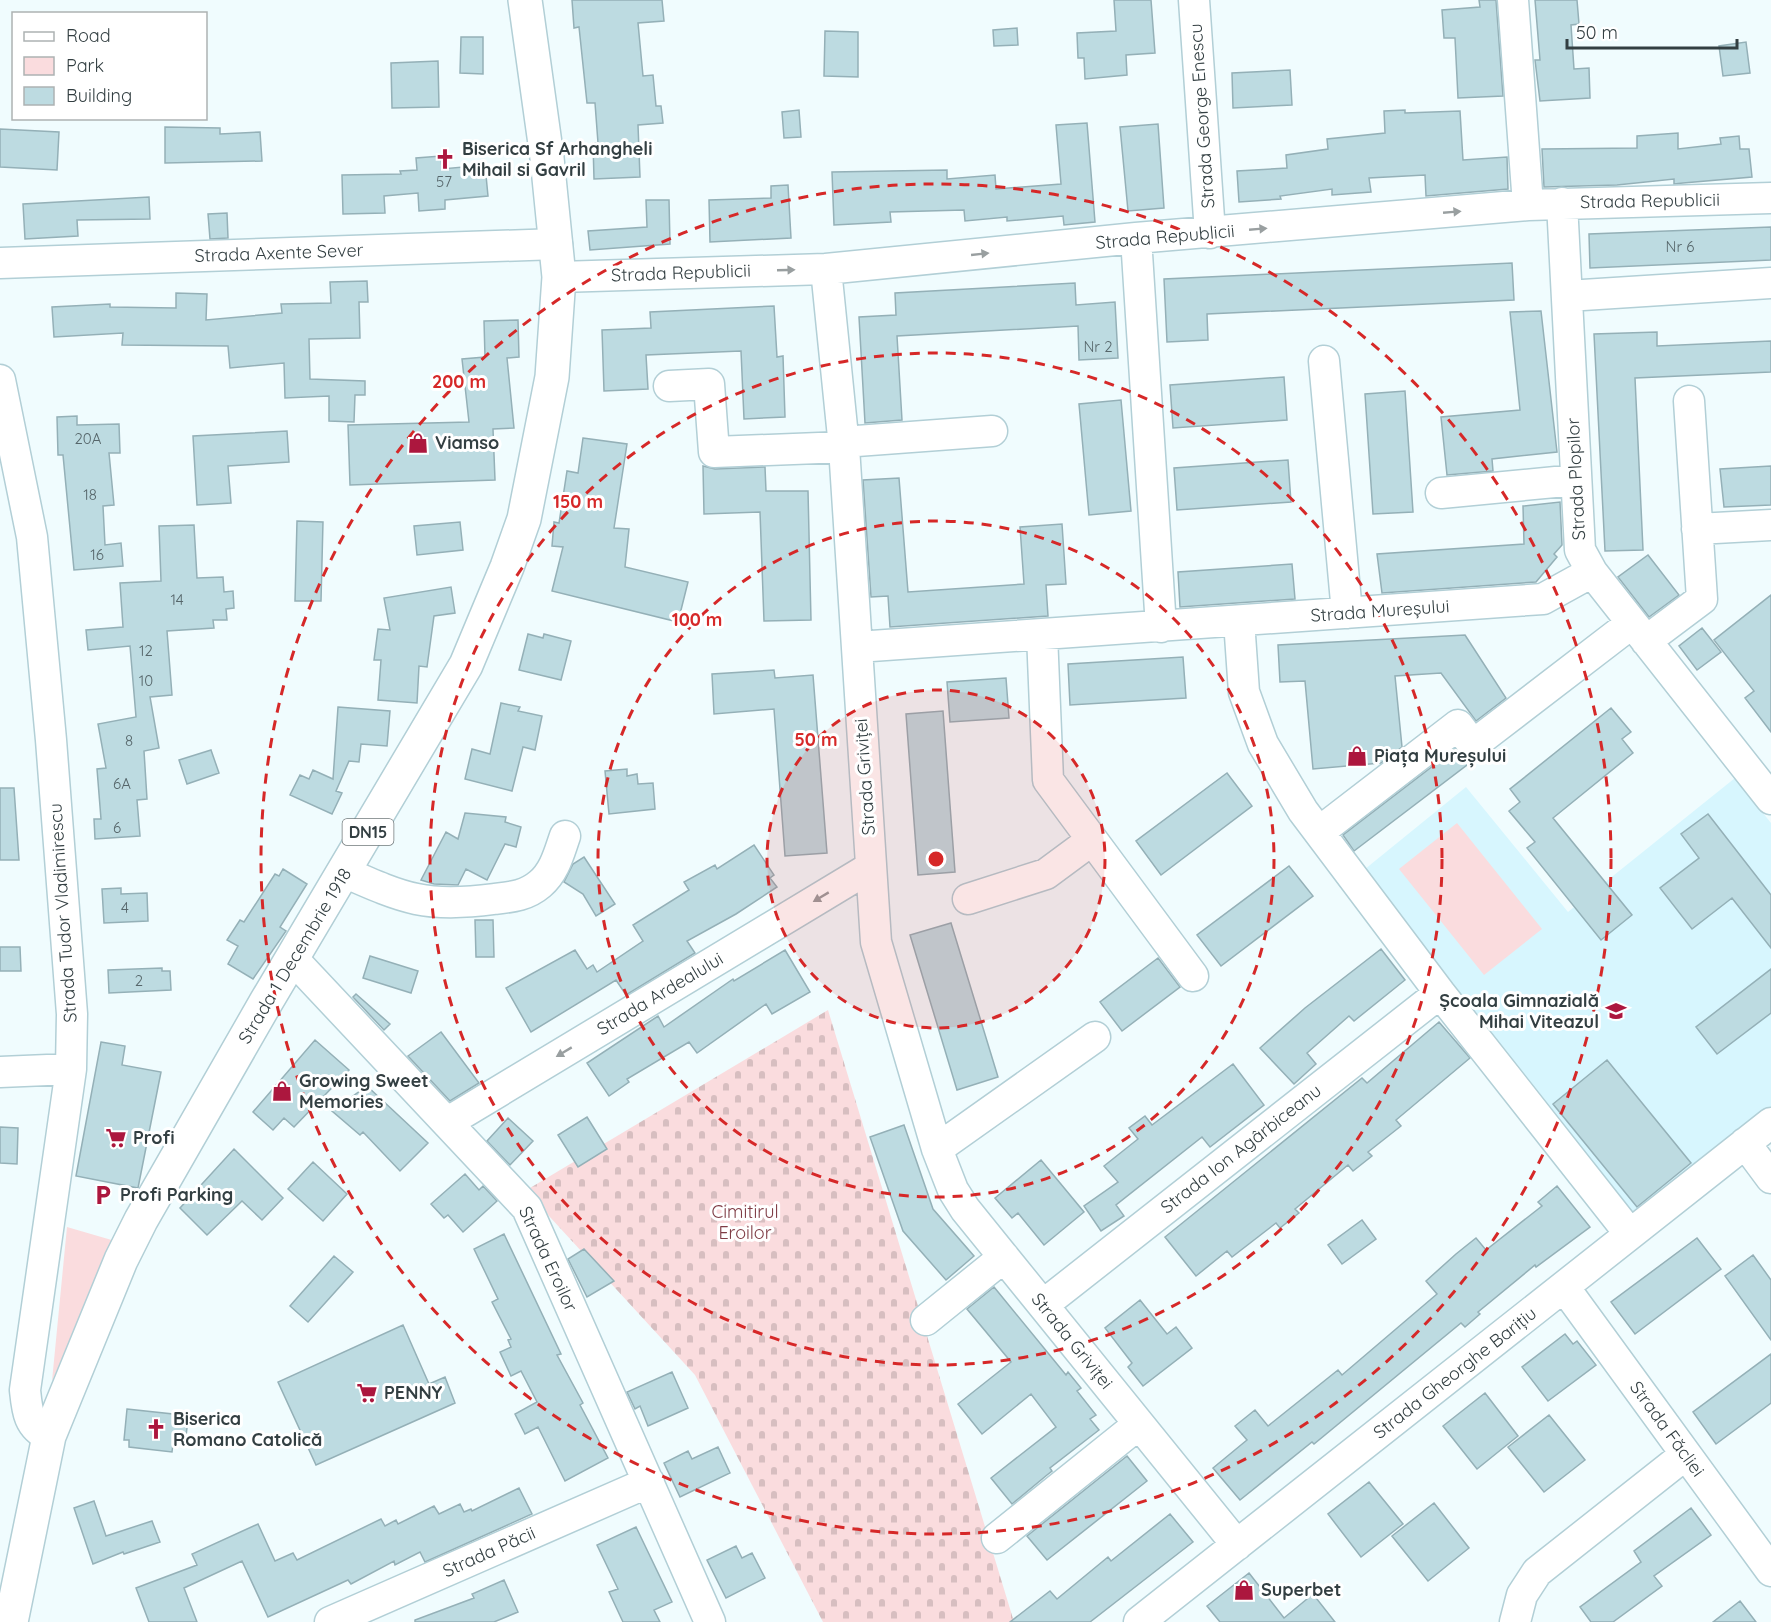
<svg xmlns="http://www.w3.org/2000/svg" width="1771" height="1622" viewBox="0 0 1771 1622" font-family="Quicksand,sans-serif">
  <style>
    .built { fill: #d7f6fe }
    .cemetery { fill: url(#cemetery-stones) }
    .park { fill: #fadcde }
    .building { fill: #bddbe1; stroke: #94b0b7; stroke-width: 1.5 }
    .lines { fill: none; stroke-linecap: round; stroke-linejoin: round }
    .minor-casing { stroke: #b2cfd6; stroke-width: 33 }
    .major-casing { stroke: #b2cfd6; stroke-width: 36 }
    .minor { stroke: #fff; stroke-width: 30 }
    .major { stroke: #fff; stroke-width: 33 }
    .oneway { fill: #999fa0 }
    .ring { fill: none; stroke: #d62828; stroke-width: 3; stroke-dasharray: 10 8 }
    .labels { text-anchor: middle; stroke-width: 6; stroke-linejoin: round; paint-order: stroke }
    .number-label { font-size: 15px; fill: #56666a }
    .shield { fill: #fff; stroke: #70797b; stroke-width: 1.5 }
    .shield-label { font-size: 16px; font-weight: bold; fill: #333f42 }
    .street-label { font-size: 18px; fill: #333f42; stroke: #fff }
    .poi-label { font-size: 18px; font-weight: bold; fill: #333f42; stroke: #fff; text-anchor: start }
    .park-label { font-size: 18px; fill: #7f3c45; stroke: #fff }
    .centre { fill: #d62828; stroke: #fff; stroke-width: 3 }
    .ring-label { font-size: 18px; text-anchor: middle; font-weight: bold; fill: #d62828; stroke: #fff; stroke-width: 6; stroke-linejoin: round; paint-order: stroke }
  </style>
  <defs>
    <pattern id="cemetery-stones" width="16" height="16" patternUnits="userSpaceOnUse" patternTransform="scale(1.5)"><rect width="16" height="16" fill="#fadcde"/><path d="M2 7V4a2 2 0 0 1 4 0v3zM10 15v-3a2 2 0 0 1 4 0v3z" fill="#d7bec0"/></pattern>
  </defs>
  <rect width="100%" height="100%" fill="#f0fcfe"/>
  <path class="built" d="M1735,778L1771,823V1109L1631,1222L1354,878L1466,787L1568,912Z"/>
  <path class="cemetery" d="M828,1010L1014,1622H823L695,1375L549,1216L530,1188Z"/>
  <path class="park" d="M1457,823L1542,929L1484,975L1399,869Z
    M67,1227L115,1241L52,1381Z"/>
  <path class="building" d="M572,0H662L664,21L638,23L643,76L653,75L656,106H661L663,123L638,125L640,177L594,179L593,143H598L595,103H587L579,27L574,28Z
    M1114,0H1151L1155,53L1126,55L1127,75L1085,79L1084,58H1078L1077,33L1116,31Z
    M1479,0H1496L1503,96L1458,98L1455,38H1444L1442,10L1480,7Z
    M1535,0H1577L1579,24L1571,25L1574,69L1589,68L1590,98L1540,101L1535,60H1540Z
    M1017,28L1018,45L994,46L993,30Z
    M825,31L858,32V77L824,76Z
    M461,37H483V74L460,73Z
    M1746,42L1750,73L1723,76L1719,46Z
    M438,61L439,107L392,108L391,63Z
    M1290,70L1292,105L1233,108L1232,73Z
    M799,110L801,137L784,138L782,112Z
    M1405,110V113L1460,111L1463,160L1507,157L1508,189L1426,196L1425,175L1369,178L1371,192L1332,195V189L1280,196L1281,199L1239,202L1237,171L1287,168L1286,155L1328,149L1327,139L1385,133L1384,111Z
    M1087,123L1095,222L1064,225L1063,216L1007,221V217L965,221L964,210L890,212L891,222L834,225L832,172L947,170V179L995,175L996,189L1061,184L1056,125Z
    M1158,124L1164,208L1128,211L1120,127Z
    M165,127L220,128V134L260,132L262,161L165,163Z
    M0,129L59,132L57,170L0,167Z
    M1678,133V149L1721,144L1720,138L1739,136L1740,149H1749L1752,177L1683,183L1674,184V179L1617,185L1544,187L1542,149L1637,148V136Z
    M441,156L442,169L485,165L488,196L445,200V209L419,211L418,193L384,196L385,213L343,214L342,175L401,174L400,171L417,170L416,158Z
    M788,185L791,238L710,242L709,200L771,198V186Z
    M149,197L150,219L77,220L78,236L25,239L23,204Z
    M646,200H669L670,244L590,250L588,231L647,227Z
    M227,213L228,238L210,239L208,214Z
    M1771,227V260L1590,268L1589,234Z
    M1512,263L1514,300L1207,314L1208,340L1167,342L1164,279Z
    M367,281L368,302H359L360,338L309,339L310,379L365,381V395H355L354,422L329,421V396L285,398L284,363L230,368L228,346L122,345L123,333L54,337L52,307L110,304V307L176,308V293L207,294L206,320L282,313L281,304L331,303L330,282Z
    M1075,283L1076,305L1115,302L1118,358L1079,360L1078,326L897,336L902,420L865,423L859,317L896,315L895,293Z
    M774,306L777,357L783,356L785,417L744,419L741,351L646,355L648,389L604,391L602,330L651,328L650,312Z
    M1541,311L1557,452L1492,459L1493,471L1447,475L1441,417L1520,410L1510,312Z
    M518,320L519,357L507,358L514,428L493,429L495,480L350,485L348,425L469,422L462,359L485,357L484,321Z
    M1657,332V346L1771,341V372L1635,378L1643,550L1605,551L1594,334Z
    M1284,377L1287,420L1173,428L1170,385Z
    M1405,391L1413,512L1373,514L1365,394Z
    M1121,400L1131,511L1089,515L1079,404Z
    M77,416V425L119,424L120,453H109L114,505L103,506L105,545L121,543L123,566L74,570L63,455H58L57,417Z
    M287,431L289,462L228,466L231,503L197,505L193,436Z
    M583,438L627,444L614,528L629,529L625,567L688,582L678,622L552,591L563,547L552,546L554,522L559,523L567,471L578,473Z
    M1288,460L1291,502L1177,510L1174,468Z
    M703,466L715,469L765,467L766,491H808L811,620L764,621L760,512L704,514Z
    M1771,466V505L1724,507L1720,469Z
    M899,478L908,592L1024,584L1020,527L1062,524L1066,584L1046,585L1048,616L890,627L888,596L871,597L863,480Z
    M1560,502L1562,545L1554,554L1557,557L1536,582L1382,593L1377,554L1524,544L1523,506Z
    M297,521L323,522L321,601H295Z
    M460,522L463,550L417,555L414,526Z
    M194,525L197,578L223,577L224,592L233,591L234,608L226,609L227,620H213L214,628L167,631L172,695L150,697L159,748L144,751L147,799L137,800L140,836L95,839L94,819H101L97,769L106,768L98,724L136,717L130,646L88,650L86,630L123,627L120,583L161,581L159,526Z
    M1648,555L1679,595L1649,617L1618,577Z
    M1292,564L1295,599L1180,607L1178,572Z
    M451,587L455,613L434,616L427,667L419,666L417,703L378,700L381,660H374L378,629L390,630L384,598Z
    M1771,595V732L1745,698L1754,691L1714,640Z
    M1702,628L1721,652L1697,670L1679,646Z
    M528,634L543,638L544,634L571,641L561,680L519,670Z
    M1465,635L1506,698L1476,721L1441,673L1395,676L1402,747L1381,763L1313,769L1305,681L1280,682L1278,645Z
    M1183,657L1186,698L1070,705L1068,664Z
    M774,670L775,678L813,675L827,853L785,856L774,709L714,714L712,674Z
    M1006,678L1009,718L950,722L947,682Z
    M501,703L520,707L518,711L542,716L535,750L523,747L512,791L465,779L472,749L490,754Z
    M338,707L390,711L387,746L361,744L359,762L349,761L336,791L342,793L332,814L290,795L300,775L309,779L313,770L333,779Z
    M1611,708L1631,732L1622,739L1633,753L1553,818L1632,915L1601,940L1527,848L1535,842L1509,811L1520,802L1510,789Z
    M943,711L955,872L918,875L906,714Z
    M1455,749L1466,761L1471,762L1354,851L1343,835Z
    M211,750L219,773L187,784L179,760Z
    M627,769V776L637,774L638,784L653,783L655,809L609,814L605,771Z
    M1227,773L1252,806L1161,875L1136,841Z
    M0,788H14L19,860H0Z
    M465,813L506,817L505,822L521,827L516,847L505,844L487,880L466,869L458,885L434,884L421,880L446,832L458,839Z
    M1708,814L1771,895V948L1732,898L1692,929L1660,888L1699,858L1681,834Z
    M754,845L774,875L770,878L777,887L736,914L687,941L695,953L626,995L616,980L531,1032L506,988L575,950L587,969L593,965L597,972L643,941L633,925L689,890L684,882L715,865L717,869Z
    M584,857L615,904L596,916L583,894L564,882L573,864Z
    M1289,866L1313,896L1221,966L1197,935Z
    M283,869L307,884L280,927L286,931L253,979L228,964L238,946L227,940L240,920L244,922L275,874L279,876Z
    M121,888V894L147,893L148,921L104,923L102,889Z
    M475,920H493L494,957H476Z
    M951,923L998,1077L957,1090L910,935Z
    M0,947H20L21,971H0Z
    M1381,949L1405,980L1354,1021L1349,1016L1307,1053L1316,1064L1294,1084L1260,1048L1305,1008Z
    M785,950L810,992L772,1014L766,1004L697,1053L689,1042L627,1079L629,1082L609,1096L587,1063L658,1016L664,1027L733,979L734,981Z
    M370,956L418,971L411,993L363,978Z
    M1158,958L1180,987L1122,1031L1100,1002Z
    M162,968V971H170L171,990L109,993L108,970Z
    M1771,969V1013L1717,1054L1696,1027Z
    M356,994L390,1024L384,1030L353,997Z
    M1439,1022L1470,1058L1396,1120L1401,1126L1368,1152L1372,1156L1353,1171L1348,1165L1295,1209L1299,1213L1280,1228L1276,1223L1232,1257L1227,1251L1196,1276L1165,1237L1362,1078L1367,1083Z
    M441,1032L479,1083L450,1101L408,1056Z
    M315,1040L349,1070L294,1127L284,1118L273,1130L253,1112Z
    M101,1042L125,1046L122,1065L161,1072L138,1188L76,1176Z
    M1607,1060L1691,1163L1637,1207L1553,1104Z
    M1233,1064L1264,1105L1210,1147L1202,1137L1116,1205L1124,1216L1101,1231L1084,1206L1118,1182L1104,1166L1138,1139L1129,1128L1145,1116L1152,1125Z
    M367,1086L428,1143L400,1171L363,1132L360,1135L332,1111Z
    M587,1117L607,1149L578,1167L558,1135Z
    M508,1118L533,1141L510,1165L487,1141Z
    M904,1125L933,1209L974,1256L946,1280L903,1231L870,1137Z
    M0,1127L18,1128L17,1164L0,1163Z
    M234,1149L283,1198L262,1220L242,1201L207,1235L180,1208Z
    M1041,1160L1084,1212L1044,1245L1018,1213L1012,1218L995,1198Z
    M313,1162L347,1194L323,1221L288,1189Z
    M465,1174L479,1190L483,1186L497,1201L463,1232L448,1215L444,1218L431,1204Z
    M1557,1186L1590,1227L1536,1267L1535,1265L1478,1312L1480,1314L1465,1327L1461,1323L1314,1444L1312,1442L1240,1500L1213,1468L1247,1440L1235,1426L1255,1410L1268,1426L1338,1370L1342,1375L1437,1294L1426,1281L1456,1254L1476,1238L1486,1250L1542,1206L1538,1202Z
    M1362,1220L1376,1239L1342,1264L1328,1245Z
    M504,1234L561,1354L557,1355L583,1403L580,1405L608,1458L565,1481L538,1427L525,1434L515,1414L537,1402L521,1371L511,1376L500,1352L511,1347L508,1340L511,1339L492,1302L498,1299L474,1249Z
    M1697,1238L1721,1269L1635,1334L1611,1302Z
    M584,1249L614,1281L587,1297L568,1259Z
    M1753,1255L1771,1280V1340L1725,1276Z
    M334,1256L353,1272L308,1322L290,1306Z
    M994,1287L1066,1375L1068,1372L1081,1388L1077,1391L1096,1415L1090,1419L1099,1430L1050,1468L1052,1471L1047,1475L1012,1504L991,1478L1056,1427L1031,1394L982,1434L958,1404L1011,1362L967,1309Z
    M1140,1300L1167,1334L1176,1327L1192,1348L1143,1386L1128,1367L1132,1363L1105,1328Z
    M403,1325L429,1384L445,1377L455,1403L316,1465L278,1382Z
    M1565,1334L1573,1344L1577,1341L1596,1365L1548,1401L1522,1367Z
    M1771,1354V1403L1716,1444L1693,1412Z
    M672,1372L688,1408L648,1426L640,1406L635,1409L627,1392Z
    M1485,1393L1518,1436L1477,1469L1443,1426Z
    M127,1409L182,1415L181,1419H188L185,1445L173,1444L172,1452L129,1447V1440H124Z
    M1549,1415L1585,1460L1544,1492L1508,1447Z
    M718,1447L730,1473L680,1497L664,1463L688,1451L692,1459Z
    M1127,1456L1147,1481L1047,1560L1027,1536Z
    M1369,1482L1403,1524L1361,1557L1328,1514Z
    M519,1488L532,1514L425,1562L420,1552L395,1565L394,1561L351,1584L348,1580L268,1617L242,1561L184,1588L197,1622H149L136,1588L197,1565L192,1554L258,1524L275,1561L293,1553L297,1560L381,1519L385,1526L396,1520L398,1524L434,1506L439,1514L460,1504L464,1512L471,1509L472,1511Z
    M94,1501L106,1536L152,1521L160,1542L124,1554L123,1552L93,1564L74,1508Z
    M1434,1503L1469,1548L1428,1581L1392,1536Z
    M1691,1508L1711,1535L1654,1576L1662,1586L1613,1622H1591L1580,1607L1641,1562L1634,1551Z
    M1170,1514L1193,1542L1090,1622H1010L1050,1591L1057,1599L1108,1557L1111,1561Z
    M636,1527L672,1602L654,1610L660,1622H623L609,1592L618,1589L597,1545Z
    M736,1546L742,1558L752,1553L765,1578L726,1598L707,1560Z
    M1249,1573L1284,1618L1313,1594L1335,1622H1220L1207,1606Z
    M504,1580L518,1612L494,1622H415V1620L474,1598L472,1594Z
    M1740,1601L1756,1622H1713Z"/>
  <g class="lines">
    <g class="minor-casing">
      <path id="minor" d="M1194,0L1210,233
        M1513,0L1528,205
        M1562,203L1580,550L1592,572L1771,799
        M1136,238L1161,627
        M0,263L557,244
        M826,269L844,447L876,942L937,1149L953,1190L965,1209L1237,1545
        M559,277L826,269L1136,238L1528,205L1771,198
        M1567,296L1771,283
        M1324,361L1347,613
        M0,380L32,537L51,740L72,1014L71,1069L25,1390C27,1410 28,1427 49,1436
        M669,386L709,384L714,452L844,447
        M843,442L992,431
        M1441,493L1576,480
        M1697,529L1771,525
        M1239,621L1244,692L1263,744L1303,811L1440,993L1630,1234
        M1042,634L1048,780L1193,976
        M1646,641L1702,599L1689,401
        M857,647L1543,599L1592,572
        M1319,832L1458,725L1473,745L1632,623
        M344,872C405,899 426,908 494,899C511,897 526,896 540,884C555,871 559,853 565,836
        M968,899L1046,874L1092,840
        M293,959L527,1208L710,1622
        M0,1072L71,1069
        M448,1122L871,867
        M1745,1143L1771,1178
        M937,1149L1095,1037
        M1564,1287L1771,1571
        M1043,1305L1440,993
        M926,1320L1004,1257
        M997,1538L1139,1424
        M330,1622L649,1482
        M1139,1622L1771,1123
        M1515,1622L1522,1595L1537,1572L1685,1455"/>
    </g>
    <g class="major-casing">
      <path id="major" d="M11,1622L49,1436L121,1260L141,1220L266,1002L466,665L507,567L524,519L552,377L559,277L547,158L525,0"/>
    </g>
    <use href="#minor" class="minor"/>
    <use href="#major" class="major"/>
  </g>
  <defs><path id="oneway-solid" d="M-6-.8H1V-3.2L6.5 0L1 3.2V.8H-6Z" transform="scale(1.5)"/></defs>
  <g class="oneway">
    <use href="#oneway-solid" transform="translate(1452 212) rotate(-5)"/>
    <use href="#oneway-solid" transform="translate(1258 229) rotate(-5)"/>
    <use href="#oneway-solid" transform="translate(980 254) rotate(-6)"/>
    <use href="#oneway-solid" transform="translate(786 270) rotate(-2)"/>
    <use href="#oneway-solid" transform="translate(821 897) rotate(149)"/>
    <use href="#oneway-solid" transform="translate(564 1052) rotate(149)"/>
  </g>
  <circle cx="936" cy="859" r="169" fill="#d62828" fill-opacity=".12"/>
  <g class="ring">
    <circle cx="936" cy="859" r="169"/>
    <circle cx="936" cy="859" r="338"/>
    <circle cx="936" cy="859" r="506"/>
    <circle cx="936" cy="859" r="675"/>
  </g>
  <defs>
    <g id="church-bare" transform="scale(1.62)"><path d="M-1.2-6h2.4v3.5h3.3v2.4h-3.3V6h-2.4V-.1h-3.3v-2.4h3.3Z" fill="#ac173e" stroke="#fff" stroke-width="2.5" paint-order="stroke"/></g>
    <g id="shop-bare" transform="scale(1.62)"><path d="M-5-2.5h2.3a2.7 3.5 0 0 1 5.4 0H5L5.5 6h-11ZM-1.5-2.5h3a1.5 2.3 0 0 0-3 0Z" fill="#ac173e" stroke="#fff" stroke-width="2.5" paint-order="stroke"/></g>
    <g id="school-bare" transform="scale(1.62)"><path d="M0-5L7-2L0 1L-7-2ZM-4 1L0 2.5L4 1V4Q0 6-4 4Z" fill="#ac173e" stroke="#fff" stroke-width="2.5" paint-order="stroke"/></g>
    <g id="supermarket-bare" transform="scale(1.62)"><path d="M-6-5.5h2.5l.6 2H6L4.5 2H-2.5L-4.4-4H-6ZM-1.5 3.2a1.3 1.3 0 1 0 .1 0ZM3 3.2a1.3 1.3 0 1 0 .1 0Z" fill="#ac173e" stroke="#fff" stroke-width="2.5" paint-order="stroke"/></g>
    <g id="parking-bare" transform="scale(1.62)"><path d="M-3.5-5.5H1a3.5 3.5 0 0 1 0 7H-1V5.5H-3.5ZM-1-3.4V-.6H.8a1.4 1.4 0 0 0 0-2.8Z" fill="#ac173e" stroke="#fff" stroke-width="2.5" paint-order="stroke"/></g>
  </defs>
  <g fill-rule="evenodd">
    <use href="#church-bare" x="445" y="159"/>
    <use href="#shop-bare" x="418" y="443"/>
    <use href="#shop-bare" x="1357" y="756"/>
    <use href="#school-bare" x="1616" y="1011"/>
    <use href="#shop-bare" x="282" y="1091"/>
    <use href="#supermarket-bare" x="116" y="1138"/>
    <use href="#parking-bare" x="103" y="1195"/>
    <use href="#supermarket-bare" x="367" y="1393"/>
    <use href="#church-bare" x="156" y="1429"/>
    <use href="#shop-bare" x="1244" y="1590"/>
  </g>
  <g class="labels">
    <g class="number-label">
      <text x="444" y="187">57</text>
      <text x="1680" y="252">Nr 6</text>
      <text x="1098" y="352">Nr 2</text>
      <text x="88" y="444">20A</text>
      <text x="90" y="500">18</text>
      <text x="97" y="560">16</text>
      <text x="177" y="605">14</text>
      <text x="146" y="656">12</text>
      <text x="146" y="686">10</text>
      <text x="129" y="746">8</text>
      <text x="122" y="789">6A</text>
      <text x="117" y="833">6</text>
      <text x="125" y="913">4</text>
      <text x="139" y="986">2</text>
    </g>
    <rect class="shield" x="342.5" y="819" width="51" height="26" rx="4.5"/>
    <g class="shield-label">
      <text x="368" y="838">DN15</text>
    </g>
    <g class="street-label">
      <text transform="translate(1202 116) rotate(-94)" y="6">Strada George Enescu</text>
      <text transform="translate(1650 201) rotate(-1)" y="6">Strada Republicii</text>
      <text transform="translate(1165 237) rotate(-5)" y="6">Strada Republicii</text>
      <text transform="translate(279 253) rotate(-2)" y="6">Strada Axente Sever</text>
      <text transform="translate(681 273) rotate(-2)" y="6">Strada Republicii</text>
      <text transform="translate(1576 479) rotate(-93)" y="6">Strada Plopilor</text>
      <text transform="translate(1380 611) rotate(-4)" y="6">Strada Mureșului</text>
      <text transform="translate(865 777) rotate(-94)" y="6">Strada Griviței</text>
      <text transform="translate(63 913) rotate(-94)" y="6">Strada Tudor Vladimirescu</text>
      <text transform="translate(295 956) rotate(-59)" y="6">Strada 1 Decembrie 1918</text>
      <text transform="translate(660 994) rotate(-31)" y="6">Strada Ardealului</text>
      <text transform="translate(1241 1149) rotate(-38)" y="6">Strada Ion Agârbiceanu</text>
      <text transform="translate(548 1259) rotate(65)" y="6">Strada Eroilor</text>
      <text transform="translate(1072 1341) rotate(51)" y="6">Strada Griviței</text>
      <text transform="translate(1455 1373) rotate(-38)" y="6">Strada Gheorghe Barițiu</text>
      <text transform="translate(1667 1429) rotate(54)" y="6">Strada Făcliei</text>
      <text transform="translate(489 1552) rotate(-24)" y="6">Strada Păcii</text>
    </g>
    <g class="poi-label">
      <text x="462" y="155">Biserica Sf Arhangheli<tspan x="462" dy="21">Mihail si Gavril</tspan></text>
      <text x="435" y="449">Viamso</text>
      <text x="1374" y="762">Piața Mureșului</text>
      <text x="1599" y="1007" text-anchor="end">Școala Gimnazială<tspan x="1599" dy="21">Mihai Viteazul</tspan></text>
      <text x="299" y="1087">Growing Sweet<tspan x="299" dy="21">Memories</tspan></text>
      <text x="133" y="1144">Profi</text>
      <text x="120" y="1201">Profi Parking</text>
      <text x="384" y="1399">PENNY</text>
      <text x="173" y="1425">Biserica<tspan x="173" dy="21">Romano Catolică</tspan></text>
      <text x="1261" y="1596">Superbet</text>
    </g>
    <g class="park-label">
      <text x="745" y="1218">Cimitirul<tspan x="745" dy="21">Eroilor</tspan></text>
    </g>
  </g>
  <circle cx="936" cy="859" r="9" class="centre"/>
  <g class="ring-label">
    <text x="459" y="388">200 m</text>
    <text x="578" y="508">150 m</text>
    <text x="697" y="626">100 m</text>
    <text x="816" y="746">50 m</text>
  </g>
  <rect x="12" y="12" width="195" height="108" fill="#ffffff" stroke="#adb2b3" stroke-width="1.5"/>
  <rect x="24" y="32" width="30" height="9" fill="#ffffff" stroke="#adb2b3" stroke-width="1.5"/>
  <text x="66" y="42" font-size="18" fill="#333f42">Road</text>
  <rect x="24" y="57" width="30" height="18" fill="#fadcde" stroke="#adb2b3" stroke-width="1.5"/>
  <text x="66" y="72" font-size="18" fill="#333f42">Park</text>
  <rect x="24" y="87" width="30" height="18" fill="#bddbe1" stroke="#adb2b3" stroke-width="1.5"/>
  <text x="66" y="102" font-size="18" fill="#333f42">Building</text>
  <path d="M1567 39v9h170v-9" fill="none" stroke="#333f42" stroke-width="3"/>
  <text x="1576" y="39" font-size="18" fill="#333f42" stroke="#ffffff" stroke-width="4.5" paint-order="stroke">50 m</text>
</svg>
